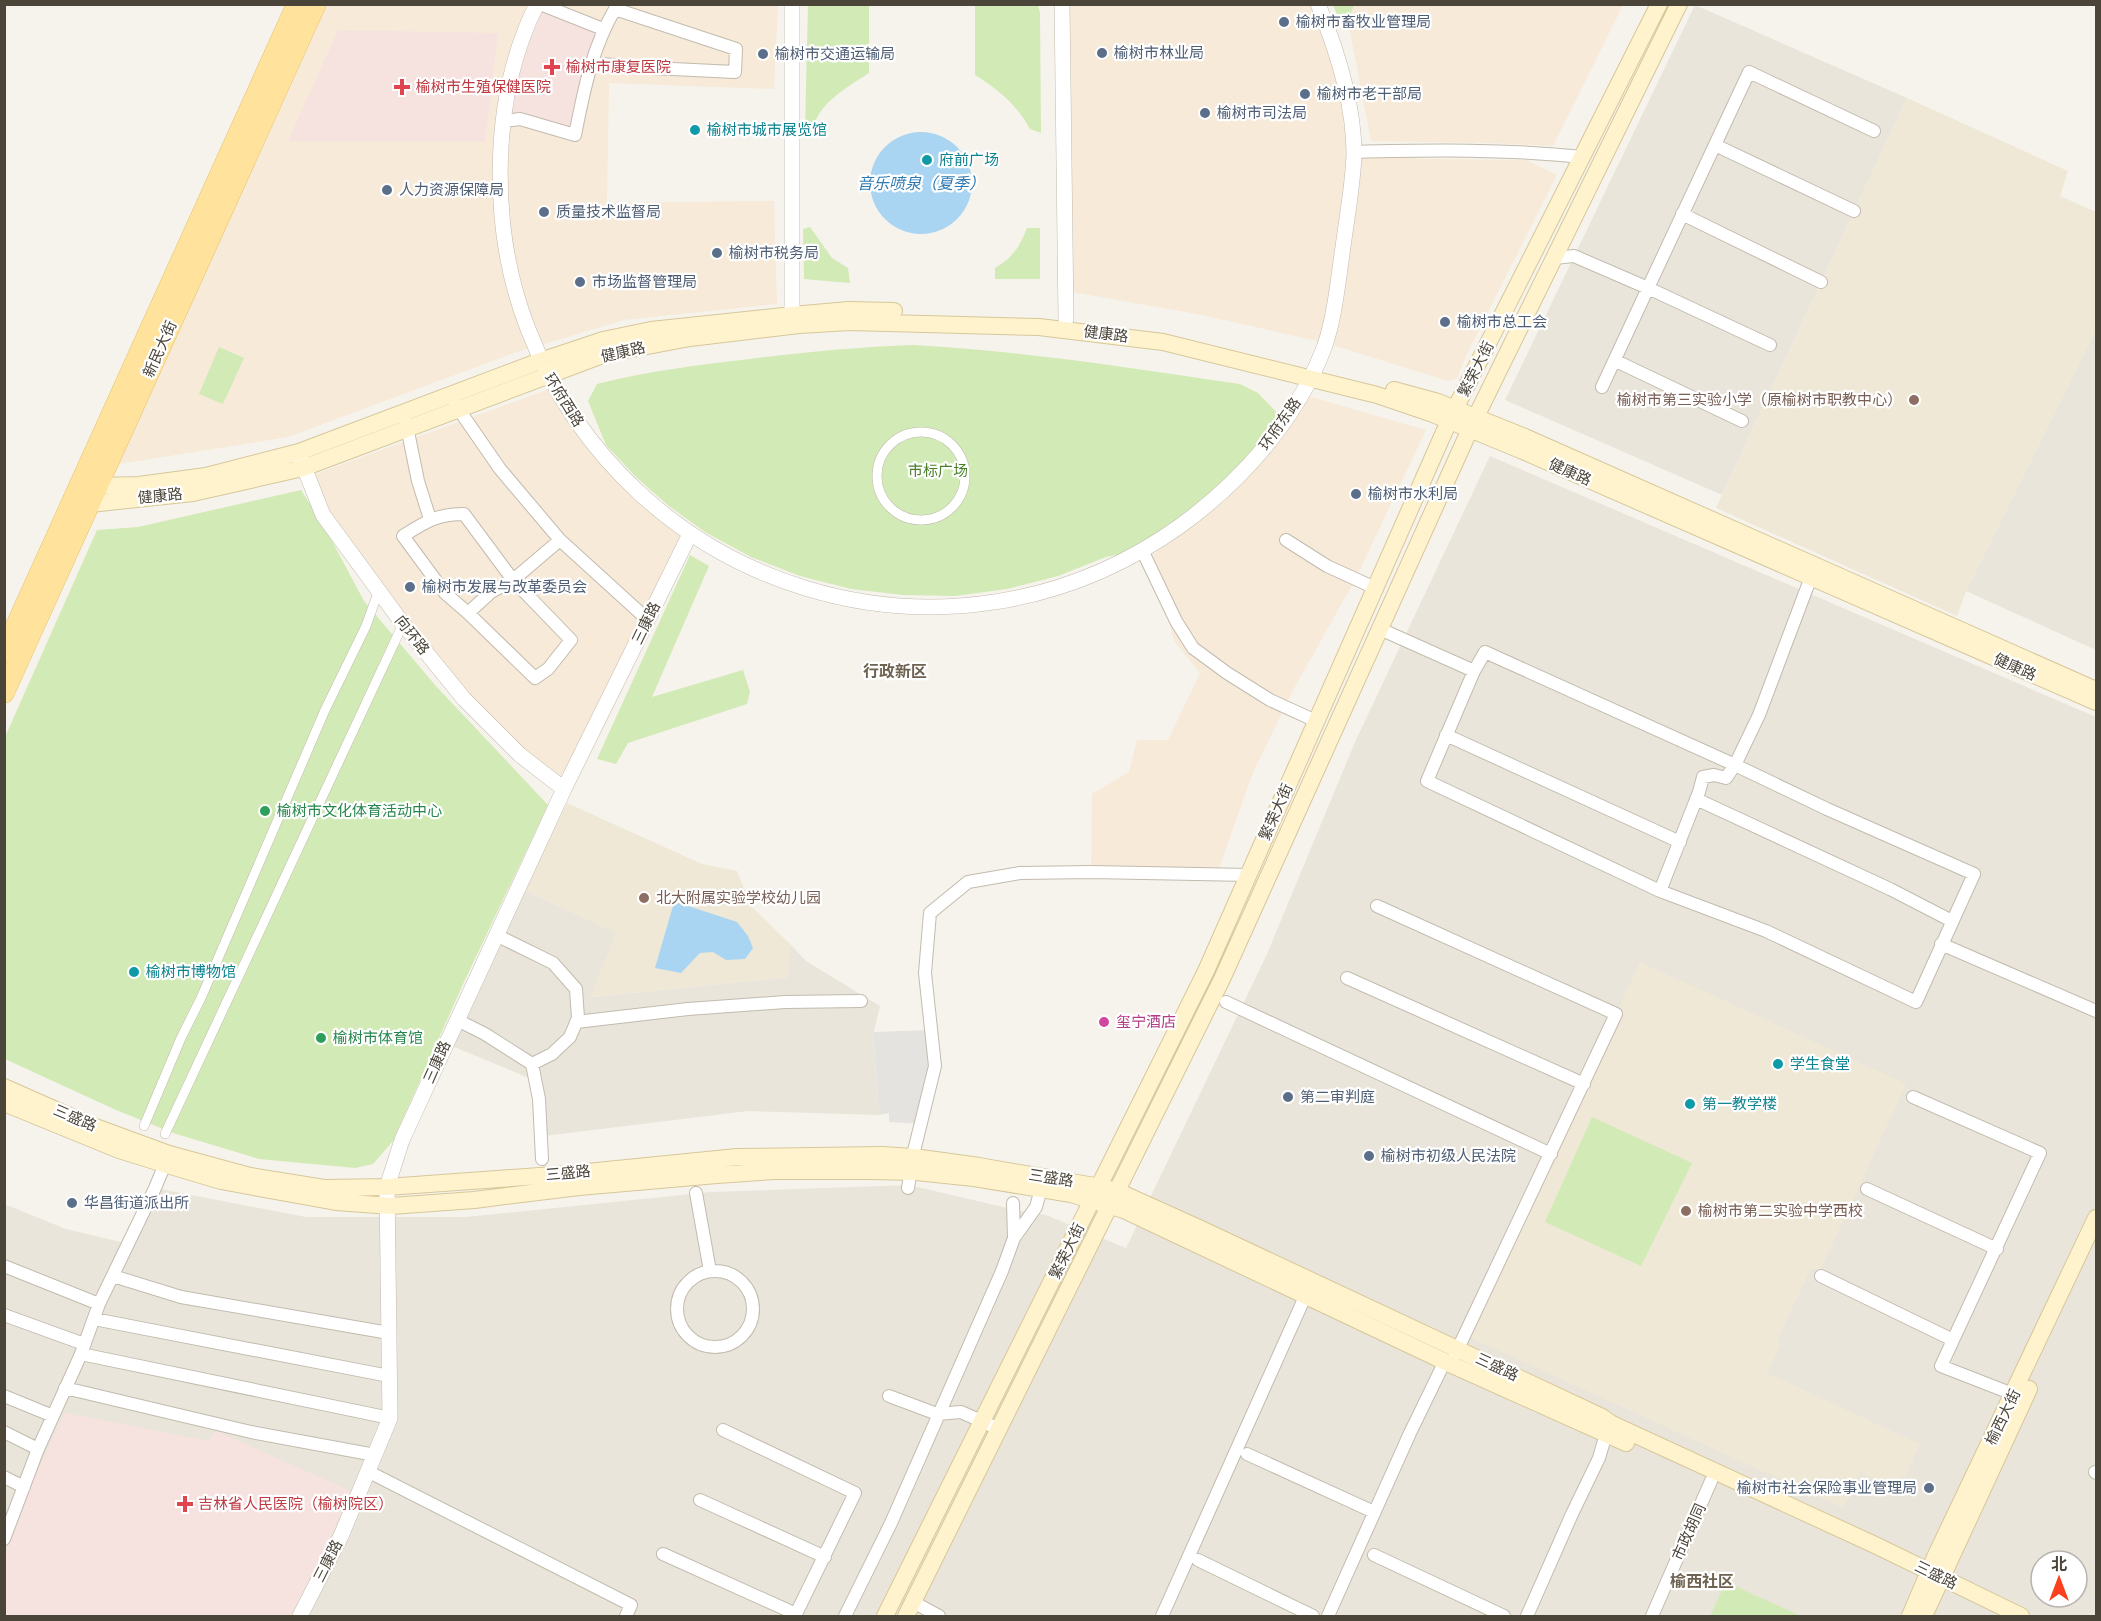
<svg xmlns="http://www.w3.org/2000/svg" width="2101" height="1621" viewBox="0 0 2101 1621" font-family="'Golos Text','Noto Sans SC',sans-serif">
  <style>
    .residential { fill: #eae5da; fill-rule: evenodd }
    .commercial { fill: #f7ead8 }
    .education { fill: #efe8d6 }
    .medical { fill: #f6e3e0 }
    .green { fill: #d2eab5 }
    .parking { fill: #e5e3e0 }
    .water { fill: #a9d4f2 }
    .lines { fill: none; stroke-linecap: round; stroke-linejoin: round }
    .pedestrian-casing { stroke: #c2bbae; stroke-width: 10 }
    .minor-casing { stroke: #c2bbae; stroke-width: 14 }
    .tertiary-casing { stroke: #c2bbae; stroke-width: 16 }
    .secondary-casing { stroke: #d6c79b; stroke-width: 18 }
    .primary-casing { stroke: #e6c16a; stroke-width: 21 }
    .pedestrian { stroke: #fff; stroke-width: 9 }
    .minor { stroke: #fff; stroke-width: 12 }
    .tertiary { stroke: #fff; stroke-width: 15 }
    .secondary { stroke: #fff3cd; stroke-width: 16 }
    .primary { stroke: #ffe39c; stroke-width: 20 }
    .service-dot { fill: #5c6f8a; stroke: #fff; stroke-width: 2 }
    .health-dot { fill: #e0444e; stroke: #fff; stroke-width: 2 }
    .culture-dot { fill: #0f9aa8; stroke: #fff; stroke-width: 2 }
    .education-dot { fill: #8d6e63; stroke: #fff; stroke-width: 2 }
    .leisure-dot { fill: #2e9e5b; stroke: #fff; stroke-width: 2 }
    .hotel-dot { fill: #d1479c; stroke: #fff; stroke-width: 2 }
    .labels { text-anchor: middle; stroke-width: 4.5; stroke-linejoin: round; paint-order: stroke }
    .service-label { font-size: 15px; fill: #4e5e75; stroke: #fff; text-anchor: start }
    .health-label { font-size: 15px; fill: #be3a42; stroke: #fff; text-anchor: start }
    .culture-label { font-size: 15px; fill: #0d838f; stroke: #fff; text-anchor: start }
    .street-label { font-size: 15px; fill: #4b4439; stroke: #fff }
    .education-label { font-size: 15px; fill: #785e54; stroke: #fff; text-anchor: start }
    .park-label { font-size: 15px; fill: #4a7f2a; stroke: #fff }
    .leisure-label { font-size: 15px; fill: #27864d; stroke: #fff; text-anchor: start }
    .hotel-label { font-size: 15px; fill: #b23c85; stroke: #fff; text-anchor: start }
    .water-label { font-size: 16px; font-style: italic; fill: #2e7ab2; stroke: #fff }
    .neighbourhood-label { font-size: 16px; font-weight: bold; fill: #6e6250; stroke: #fff }
  </style>
  <rect width="100%" height="100%" fill="#f6f3ec"/>
  <path class="residential" d="M1695,5L1907,98L1722,495L1505,400Z
    M2096,329V650L1966,591Z
    M1490,456L2096,717V1616H5L4,1204L66,1229L129,1244L155,1188L306,1217H466L711,1192L909,1185L1020,1211L1046,1215L1126,1248L1267,954L1355,742ZM2041,1561H2077V1597H2041Z
    M523,890L617,933L591,997L788,977L790,944L806,961L880,1006L873,1035L879,1115L748,1111L544,1136L534,1080L452,1046Z"/>
  <path class="commercial" d="M316,5H778L774,89L609,83L607,203L774,201L777,304L624,320L514,353L288,437L107,466Z
    M1062,5H1318L1354,152L1424,159L1526,160L1557,175L1467,354L1457,378L1448,381L1326,343L1197,314L1066,291Z
    M1354,5H1623L1553,146L1490,143L1371,141L1348,21Z
    M555,387L615,471L690,534L564,789L533,765L403,624L307,477Z
    M1301,394L1426,430L1355,580L1292,692L1252,775L1217,874L1091,872L1092,794L1129,772L1137,740H1168L1200,673L1174,641L1151,556L1225,501L1269,451Z"/>
  <path class="education" d="M1907,98L2068,171L2060,196L2096,212V329L1966,591L1957,616L1716,508Z
    M567,803L702,864L737,871L751,906L790,944L788,977L590,997L616,933L523,890Z
    M1640,962L1906,1084L1820,1271L1811,1268L1777,1341L1781,1344L1767,1373L1920,1444L1899,1490L1860,1473L1843,1508L1467,1336Z"/>
  <path class="medical" d="M537,5L603,29L575,135L504,121Z
    M338,30L498,33L485,142L288,141Z
    M65,1413L208,1441L216,1431L355,1493L340,1516L292,1616H5L4,1555L28,1491Z"/>
  <path class="green" d="M858,4L869,5V73C849,86 820,102 814,126L805,128L808,5Z
    M986,5H1038L1040,13L1041,133L1030,129C1016,104 999,90 975,75V6Z
    M1333,5H1354L1348,21L1341,24Z
    M810,227L832,258L848,268L850,283L804,279L803,229Z
    M1027,228H1040V279H995V268C1013,257 1019,248 1027,228Z
    M914,345C1024,351 1131,368 1240,384L1258,393L1284,420L1257,455L1142,550L1106,557L1058,576L1007,589L955,596L903,595L851,589L800,576L751,557L705,532L669,506L636,477L606,445L588,401L597,384C647,371 699,365 750,359C805,352 859,347 914,345Z
    M219,347L244,358L223,404L199,394Z
    M301,490L324,526L364,601L435,685L548,805L464,982L393,1141L373,1164L355,1168L259,1159L173,1133L116,1110L5,1059V737L97,530L138,527Z
    M690,555L709,566L652,697L743,670L750,692L747,704L628,743L616,764L597,759Z
    M1592,1117L1692,1163L1641,1266L1545,1222Z
    M1726,1582L1801,1616H1710Z"/>
  <path class="parking" d="M930,1030L935,1066L921,1124L889,1122V1113L879,1115L873,1032Z"/>
  <path class="water" d="M870 183a51 51 0 1 1 102 0a51 51 0 1 1-102 0Z
    M679,903L737,922L748,936L753,948L745,959L726,960L713,952L700,953L681,973L655,968L673,906Z"/>
  <g class="lines">
    <g class="pedestrian-casing">
      <path id="pedestrian" d="M877 476a44 44 0 1 1 88 0a44 44 0 1 1-88 0Z
        M144,1126L181,1038L201,998L325,710L366,626L379,590
        M165,1134L403,624"/>
    </g>
    <g class="minor-casing">
      <path id="minor" d="M540,4L603,29
        M504,121L520,119L575,135C584,90 592,48 615,9L736,49L735,72L652,68L590,63
        M1715,145L1854,211
        M1354,152C1431,150 1506,149 1583,157
        M1682,214L1821,282
        M1554,258L1574,256L1648,288L1749,72L1874,131
        M1616,361L1742,421
        M1602,387L1648,288L1770,345
        M455,404L500,469L560,540L648,620
        M406,422L418,481L430,519
        M1286,540L1327,566L1375,588
        M1142,550L1176,621L1193,648L1227,673L1270,700L1316,721
        M468,613L535,678L548,669L571,640L513,580L491,592L468,613L445,593L403,536C425,522 437,514 464,514L513,580L560,540
        M1380,629L1474,671L1427,781L1660,891L1766,931L1916,1002L1974,874L1827,809L1735,765L1759,715L1811,577
        M1474,671L1485,652L1735,765L1726,778L1714,775L1703,777L1699,792L1660,891
        M1446,735L1680,842
        M1696,799L1890,889L1952,921
        M1377,906L1616,1014L1455,1355
        M496,935L553,963L576,989L578,1018L570,1037L552,1054L532,1064
        M1941,944L2096,1011
        M1347,978L1584,1084
        M1226,1002L1551,1154
        M457,1020L485,1034L532,1064L539,1099L542,1159
        M576,1022L688,1009L785,1002L861,1001
        M1913,1097L2040,1153L1941,1366L2018,1396
        M908,1188L914,1151L935,1066L925,973L930,913L968,882L1020,873L1091,872L1249,875
        M1867,1189L1997,1249
        M696,1193L710,1271
        M1014,1238L1036,1207L1041,1189
        M4,1266L99,1304
        M677 1309a38 38 0 1 1 76 0a38 38 0 1 1-76 0Z
        M113,1276L181,1297L389,1333
        M1821,1276L1953,1340
        M4,1315L84,1344
        M94,1319L389,1376
        M81,1354L390,1418
        M65,1388L251,1432L375,1455
        M4,1396L53,1416
        M889,1396L937,1414L961,1412L999,1429
        M723,1430L855,1493L795,1616
        M4,1432L38,1449
        M1247,1454L1374,1512
        M369,1472L631,1605L626,1616
        M2095,1472L2096,1473
        M4,1477L24,1487
        M700,1500L825,1557
        M4,1539L38,1449L81,1354L99,1304L155,1188L168,1157
        M663,1554L796,1614
        M1374,1555L1504,1616
        M1198,1560L1313,1616
        M913,1602L939,1616
        M845,1616L891,1523L1002,1271L1014,1238L1013,1203
        M1162,1616L1308,1290
        M1328,1616L1410,1433L1445,1361
        M1527,1616L1572,1514L1599,1458L1606,1434
        M1652,1616L1711,1481"/>
    </g>
    <g class="tertiary-casing">
      <path id="tertiary" d="M537,4C489,99 490,232 528,329C631,593 949,691 1180,526C1241,482 1297,419 1324,348C1335,317 1338,280 1343,247C1347,216 1353,185 1354,154C1354,104 1337,50 1318,4
        M1062,4L1066,319
        M792,315V4
        M300,457L323,515L403,624L464,699L520,755L564,789
        M300,1616L341,1536L390,1418L387,1187L402,1140L564,789L690,534"/>
    </g>
    <g class="secondary-casing">
      <path id="secondary" d="M1394,390L1438,402L1525,437L2096,690
        M88,483L98,486L139,485L206,476L299,452L540,361L603,340L651,330L792,315L849,310L894,311
        M80,500L90,504L193,493L303,468L605,354L690,338L799,325L850,322L1039,327L1163,342L1377,395L1433,414L1523,451L2096,702
        M4,1087L90,1125L169,1154L250,1176L324,1188L387,1187L567,1174L737,1157L882,1155L914,1157L979,1166L1100,1187L1117,1191L1201,1229L1602,1417L1612,1424L1875,1545L2021,1616
        M4,1103L119,1150L164,1164L221,1181L336,1202L391,1206L474,1200L579,1187L717,1175L774,1171H871L916,1172L974,1178L1071,1194L1124,1210L1450,1364L1626,1443
        M885,1616L1206,971L1449,421L1659,4
        M906,1616L1222,979L1470,429L1679,4
        M1910,1616L1936,1555L2096,1218
        M1924,1616L2029,1389"/>
    </g>
    <g class="primary-casing">
      <path id="primary" d="M4,652L297,4
        M4,693L316,4"/>
    </g>
    <use href="#pedestrian" class="pedestrian"/>
    <use href="#minor" class="minor"/>
    <use href="#tertiary" class="tertiary"/>
    <use href="#secondary" class="secondary"/>
    <use href="#primary" class="primary"/>
  </g>
  <g class="service-dot">
    <circle cx="1284" cy="22" r="6"/>
    <circle cx="1102" cy="53" r="6"/>
    <circle cx="763" cy="54" r="6"/>
    <circle cx="1305" cy="94" r="6"/>
    <circle cx="1205" cy="113" r="6"/>
    <circle cx="387" cy="190" r="6"/>
    <circle cx="544" cy="212" r="6"/>
    <circle cx="717" cy="253" r="6"/>
    <circle cx="580" cy="282" r="6"/>
    <circle cx="1445" cy="322" r="6"/>
    <circle cx="1356" cy="494" r="6"/>
    <circle cx="410" cy="587" r="6"/>
    <circle cx="1288" cy="1097" r="6"/>
    <circle cx="1369" cy="1156" r="6"/>
    <circle cx="72" cy="1203" r="6"/>
    <circle cx="1929" cy="1488" r="6"/>
  </g>
  <g class="health-dot">
    <path d="M549 58h6v6h6v6h-6v6h-6v-6h-6v-6h6z"/>
    <path d="M399 78h6v6h6v6h-6v6h-6v-6h-6v-6h6z"/>
    <path d="M182 1495h6v6h6v6h-6v6h-6v-6h-6v-6h6z"/>
  </g>
  <g class="culture-dot">
    <circle cx="695" cy="130" r="6"/>
    <circle cx="927" cy="160" r="6"/>
    <circle cx="134" cy="972" r="6"/>
    <circle cx="1778" cy="1064" r="6"/>
    <circle cx="1690" cy="1104" r="6"/>
  </g>
  <g class="education-dot">
    <circle cx="1914" cy="400" r="6"/>
    <circle cx="644" cy="898" r="6"/>
    <circle cx="1686" cy="1211" r="6"/>
  </g>
  <g class="leisure-dot">
    <circle cx="265" cy="811" r="6"/>
    <circle cx="321" cy="1038" r="6"/>
  </g>
  <circle class="hotel-dot" cx="1104" cy="1022" r="6"/>
  <g class="labels">
    <g class="service-label">
      <text x="1296" y="27">榆树市畜牧业管理局</text>
      <text x="1114" y="58">榆树市林业局</text>
      <text x="775" y="59">榆树市交通运输局</text>
      <text x="1317" y="99">榆树市老干部局</text>
      <text x="1217" y="118">榆树市司法局</text>
      <text x="399" y="195">人力资源保障局</text>
      <text x="556" y="217">质量技术监督局</text>
      <text x="729" y="258">榆树市税务局</text>
      <text x="592" y="287">市场监督管理局</text>
      <text x="1457" y="327">榆树市总工会</text>
      <text x="1368" y="499">榆树市水利局</text>
      <text x="422" y="592">榆树市发展与改革委员会</text>
      <text x="1300" y="1102">第二审判庭</text>
      <text x="1381" y="1161">榆树市初级人民法院</text>
      <text x="84" y="1208">华昌街道派出所</text>
      <text x="1917" y="1493" text-anchor="end">榆树市社会保险事业管理局</text>
    </g>
    <g class="health-label">
      <text x="566" y="72">榆树市康复医院</text>
      <text x="416" y="92">榆树市生殖保健医院</text>
      <text x="198" y="1509">吉林省人民医院（榆树院区）</text>
    </g>
    <g class="culture-label">
      <text x="707" y="135">榆树市城市展览馆</text>
      <text x="939" y="165">府前广场</text>
      <text x="146" y="977">榆树市博物馆</text>
      <text x="1790" y="1069">学生食堂</text>
      <text x="1702" y="1109">第一教学楼</text>
    </g>
    <g class="street-label">
      <text transform="translate(1106 334) rotate(7)" y="5">健康路</text>
      <text transform="translate(160 349) rotate(-66)" y="5">新民大街</text>
      <text transform="translate(623 352) rotate(-13)" y="5">健康路</text>
      <text transform="translate(1476 369) rotate(-63)" y="5">繁荣大街</text>
      <text transform="translate(564 400) rotate(58)" y="5">环府西路</text>
      <text transform="translate(1280 424) rotate(-55)" y="5">环府东路</text>
      <text transform="translate(1570 472) rotate(24)" y="5">健康路</text>
      <text transform="translate(160 496) rotate(-6)" y="5">健康路</text>
      <text transform="translate(646 623) rotate(-64)" y="5">三康路</text>
      <text transform="translate(412 635) rotate(52)" y="5">向环路</text>
      <text transform="translate(2015 667) rotate(24)" y="5">健康路</text>
      <text transform="translate(1276 812) rotate(-66)" y="5">繁荣大街</text>
      <text transform="translate(437 1062) rotate(-66)" y="5">三康路</text>
      <text transform="translate(75 1118) rotate(23)" y="5">三盛路</text>
      <text transform="translate(568 1173) rotate(-5)" y="5">三盛路</text>
      <text transform="translate(1051 1178) rotate(9)" y="5">三盛路</text>
      <text transform="translate(1067 1251) rotate(-64)" y="5">繁荣大街</text>
      <text transform="translate(1497 1367) rotate(25)" y="5">三盛路</text>
      <text transform="translate(2003 1417) rotate(-64)" y="5">榆西大街</text>
      <text transform="translate(1689 1532) rotate(-66)" y="5">市政胡同</text>
      <text transform="translate(328 1561) rotate(-63)" y="5">三康路</text>
      <text transform="translate(1936 1575) rotate(26)" y="5">三盛路</text>
    </g>
    <g class="education-label">
      <text x="1902" y="405" text-anchor="end">榆树市第三实验小学（原榆树市职教中心）</text>
      <text x="656" y="903">北大附属实验学校幼儿园</text>
      <text x="1698" y="1216">榆树市第二实验中学西校</text>
    </g>
    <g class="park-label">
      <text x="938" y="476">市标广场</text>
    </g>
    <g class="leisure-label">
      <text x="277" y="816">榆树市文化体育活动中心</text>
      <text x="333" y="1043">榆树市体育馆</text>
    </g>
    <g class="hotel-label">
      <text x="1116" y="1027">玺宁酒店</text>
    </g>
    <g class="water-label">
      <text x="921" y="189">音乐喷泉（夏季）</text>
    </g>
    <g class="neighbourhood-label">
      <text x="895" y="677">行政新区</text>
      <text x="1702" y="1587">榆西社区</text>
    </g>
  </g>
  <rect width="2101" height="1621" fill="none" stroke="#4b4439" stroke-width="12"/>
  <g transform="translate(2059 1579)"><circle r="28" fill="#ffffff" stroke="#b7b4b0" stroke-width="1.5"/>
  <path d="M0-4.5L10 22L0 15L-10 22Z" fill="#fc3f1d"/>
  <text y="-9" font-size="16" font-weight="bold" text-anchor="middle" fill="#4b4439">北</text>
  </g>
</svg>
